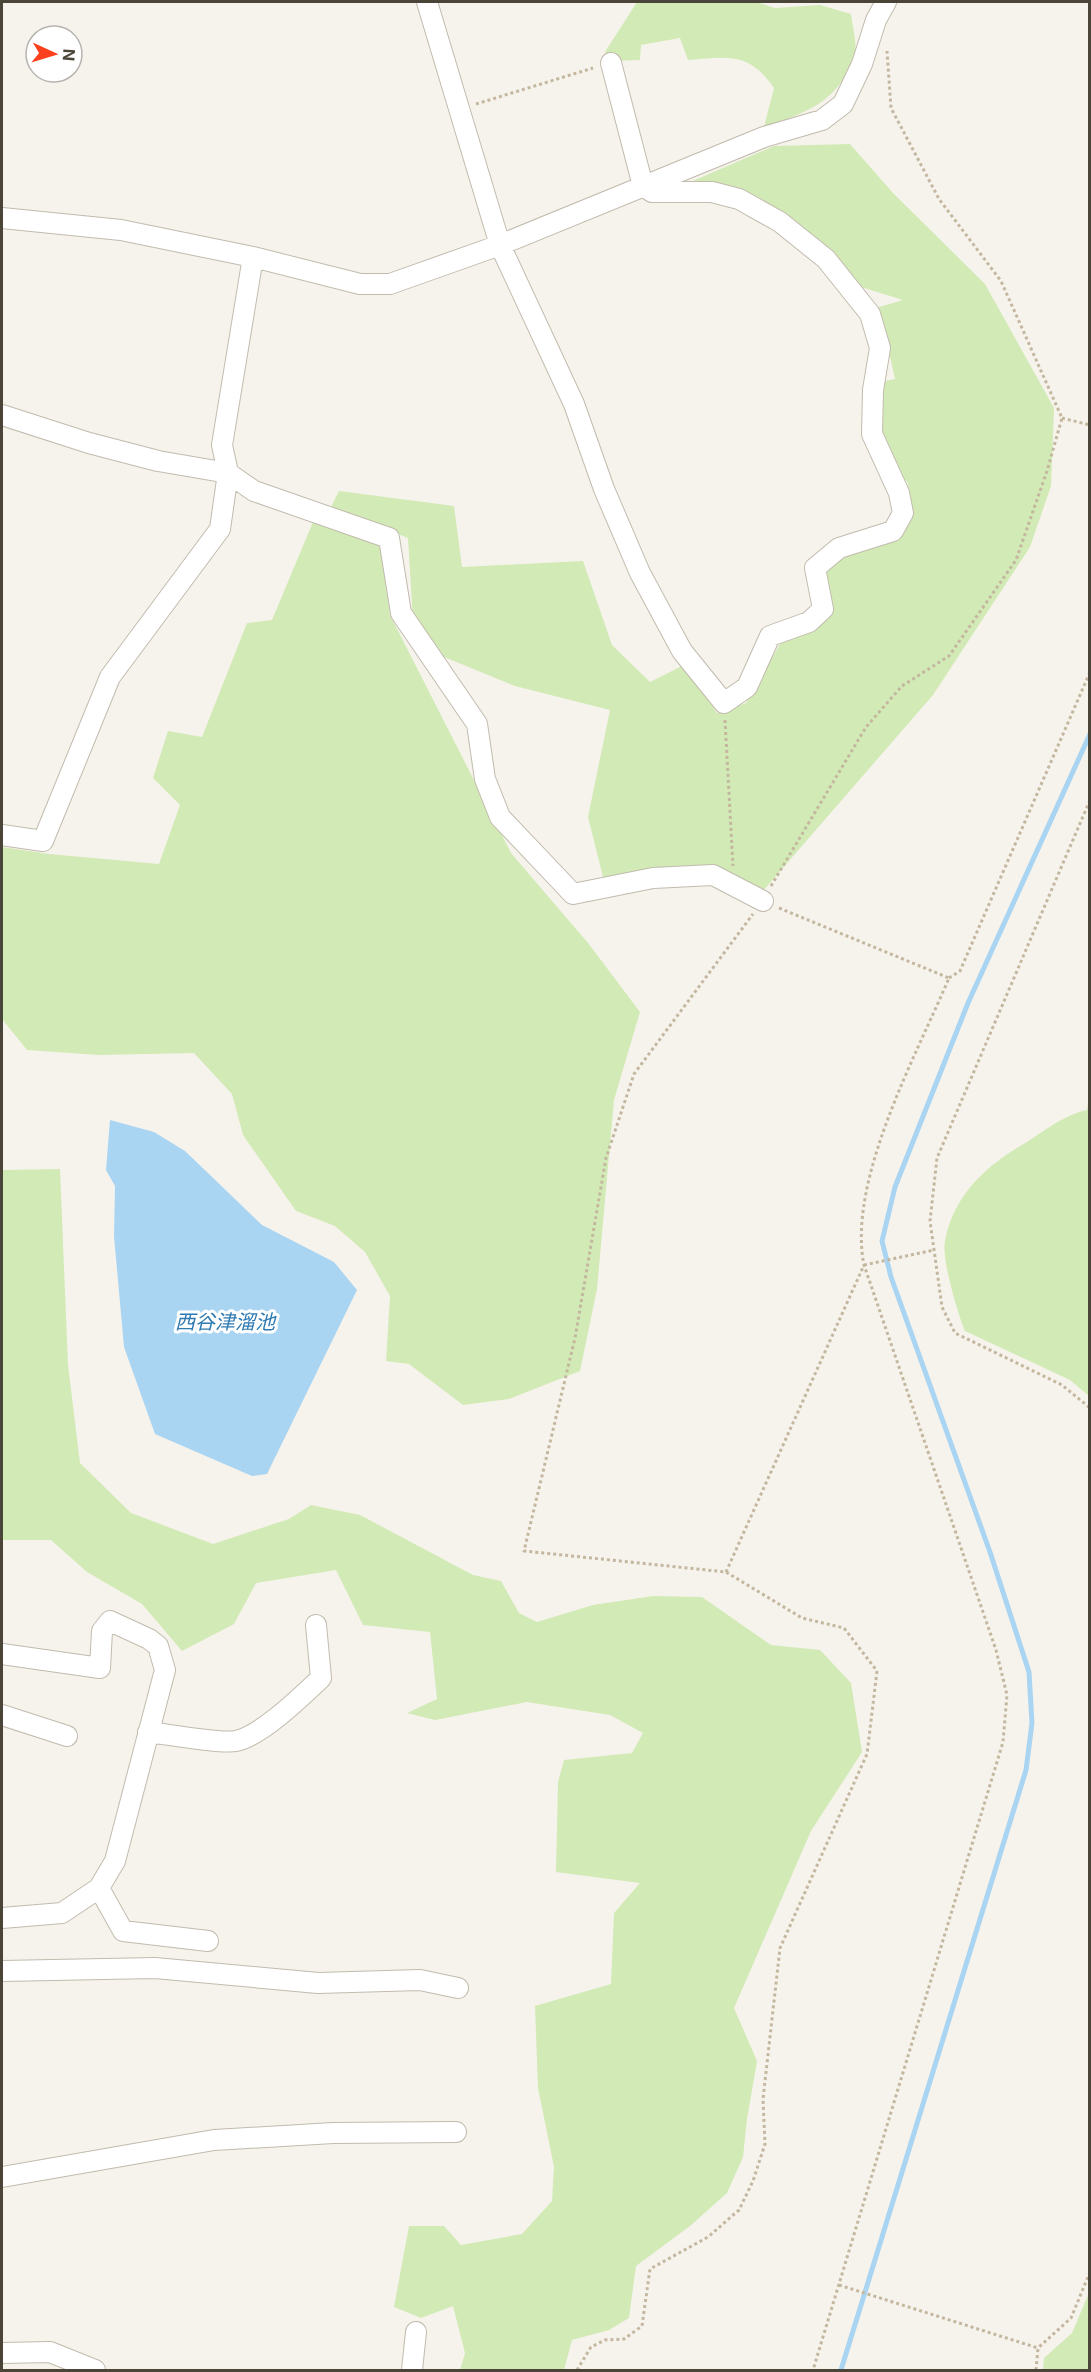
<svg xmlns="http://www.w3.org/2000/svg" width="1091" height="2372" viewBox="0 0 1091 2372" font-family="Inter,'Noto Sans JP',sans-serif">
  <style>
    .green { fill: #d2eab5 }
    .water { fill: #a9d4f2 }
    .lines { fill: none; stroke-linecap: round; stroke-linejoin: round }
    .stream { stroke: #a9d4f2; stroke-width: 5 }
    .minor-casing { stroke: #c2bbae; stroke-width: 22 }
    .path { stroke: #c4b79f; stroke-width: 3; stroke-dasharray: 3 3; stroke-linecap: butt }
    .minor { stroke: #fff; stroke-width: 20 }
    .labels { text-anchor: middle; stroke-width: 6; stroke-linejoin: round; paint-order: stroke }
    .water-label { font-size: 20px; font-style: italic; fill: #2e7ab2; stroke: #fff }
  </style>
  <rect width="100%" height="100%" fill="#f6f3ec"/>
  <path class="green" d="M637,2H756L775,8L820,5L851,14C852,25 857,41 855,51C842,101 808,112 764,127L774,88C749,51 727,57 688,60L680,38L641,45L640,60L611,61L605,52Z
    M850,144L893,193L985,284L1054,408L1051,486L1030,547L933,695L762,892L710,868L603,877L588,817L610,710L515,686L432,652L413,621L408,538L331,507L339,491L454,506L462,567L583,561L612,645L650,682L684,665L717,713L746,703L780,644L829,619L825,574L841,554L894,540L909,522L908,483C875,448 879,428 880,382L895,379L883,325L872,309L903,300L861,287L744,190L688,183L774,146Z
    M313,522L380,544L390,615L511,853L588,943L640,1012L614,1100L597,1289L580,1371L509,1399L463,1405L409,1364L386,1361L390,1296L365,1252L335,1226L296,1211L243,1135L232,1094L194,1053L99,1055L27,1050L2,1019V847L49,854L159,864L180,805L153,778L168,731L202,737L247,623L272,620Z
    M1089,1095V1396L1070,1380L965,1331C958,1314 941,1258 945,1241C954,1194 987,1165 1027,1142C1047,1129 1064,1115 1087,1110Z
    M60,1169L68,1365L80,1463L131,1513L213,1544L289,1519L311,1505L360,1515L473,1575L501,1581L519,1613L537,1622L593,1605L653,1596L702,1597L771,1645L820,1650L851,1683L862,1752L811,1831L734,2008L757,2061L747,2119L743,2157L727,2193L690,2226L636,2266L629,2318L609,2330L572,2340L564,2370H460L465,2353L453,2306L421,2318L394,2307L409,2226H444L461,2245L522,2234L552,2201L554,2167L538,2088L535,2006L611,1984L614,1913L640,1883L556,1872L558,1782L564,1760L632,1753L643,1733L610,1715L527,1702L435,1720L407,1713L437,1699L430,1632L363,1625L336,1570L256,1583L234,1624L182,1651L142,1604L87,1572L51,1540H2V1170Z
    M1089,2293V2370H1043L1044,2358L1072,2333Z"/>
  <path class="water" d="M110,1120L154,1132L185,1151L262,1225L334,1262L357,1290L267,1474L252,1476L155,1434L124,1347L114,1236L115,1186L106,1170Z"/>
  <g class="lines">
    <path class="stream" d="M841,2370L1026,1770L1032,1723L1029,1672L990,1552L891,1277L882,1241L895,1187L968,1003L1090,734"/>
    <g class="minor-casing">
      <path id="minor" d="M427,2L500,245L574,404L604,489L640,573L682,651L724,703L747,687L770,636L809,622L823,609L815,568L839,548L893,531L903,513L899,493L872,434L873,390L880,348L870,314L826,259L780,222L739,199L712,192H652L643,186L611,63
        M2,218L121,230L253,257L360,284H390L500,245L764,137L822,120L843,104L862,64L876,20L886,2
        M2,415L89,443L158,461L228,473L254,491L389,538L401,613L477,724L485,779L500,817L573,894L653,878L713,875L763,901
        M2,835L43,841L110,677L220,529L228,473L222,445L253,257
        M2,1654L100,1668L102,1631L110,1621L149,1639L158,1646L165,1670L115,1861L99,1888L62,1913L2,1918
        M2,1715L67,1736
        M148,1732C166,1734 222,1744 236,1741C261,1736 302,1696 321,1678L316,1625
        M99,1888L123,1931L208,1941
        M2,1971L155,1968L318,1983L420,1980L458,1988
        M2,2177L214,2140L333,2133L456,2132
        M2,2353L50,2352L95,2370
        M412,2370L416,2332"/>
    </g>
    <path class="path" d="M476,104L593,68
      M1062,418L1090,425
      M725,720L733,866
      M1090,800L937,1158L930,1221L942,1307L955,1333L1062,1385L1090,1408
      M771,886L866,727L902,686L949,656L1016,560L1047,471L1062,418L1001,281L939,199L891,108L887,51
      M779,908L949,978C916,1056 847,1181 864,1265L996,1650L1007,1695L1003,1742L813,2370
      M949,978L960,971L1090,672
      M864,1265L934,1250
      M726,1572L864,1265
      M839,2285L1038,2348
      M577,2370L591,2347L605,2340L624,2339L642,2326L650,2269L708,2237L739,2210L753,2181L765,2144L763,2099L780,1948L867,1754L877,1671L844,1628L802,1618L726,1572L524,1551L575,1338L606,1158L634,1074L753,914
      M1036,2370L1038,2348L1071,2318L1090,2272"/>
    <use href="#minor" class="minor"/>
  </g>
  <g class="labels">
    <g class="water-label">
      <text x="225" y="1329">西谷津溜池</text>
    </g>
  </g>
  <rect width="1091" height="2372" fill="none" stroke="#4b4439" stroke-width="6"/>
  <g transform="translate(54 54) rotate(94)"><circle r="28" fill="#ffffff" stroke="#b7b4b0" stroke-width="1.5"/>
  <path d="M0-4.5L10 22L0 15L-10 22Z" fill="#fc3f1d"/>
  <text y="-9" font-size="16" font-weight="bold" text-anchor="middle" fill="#4b4439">N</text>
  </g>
</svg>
